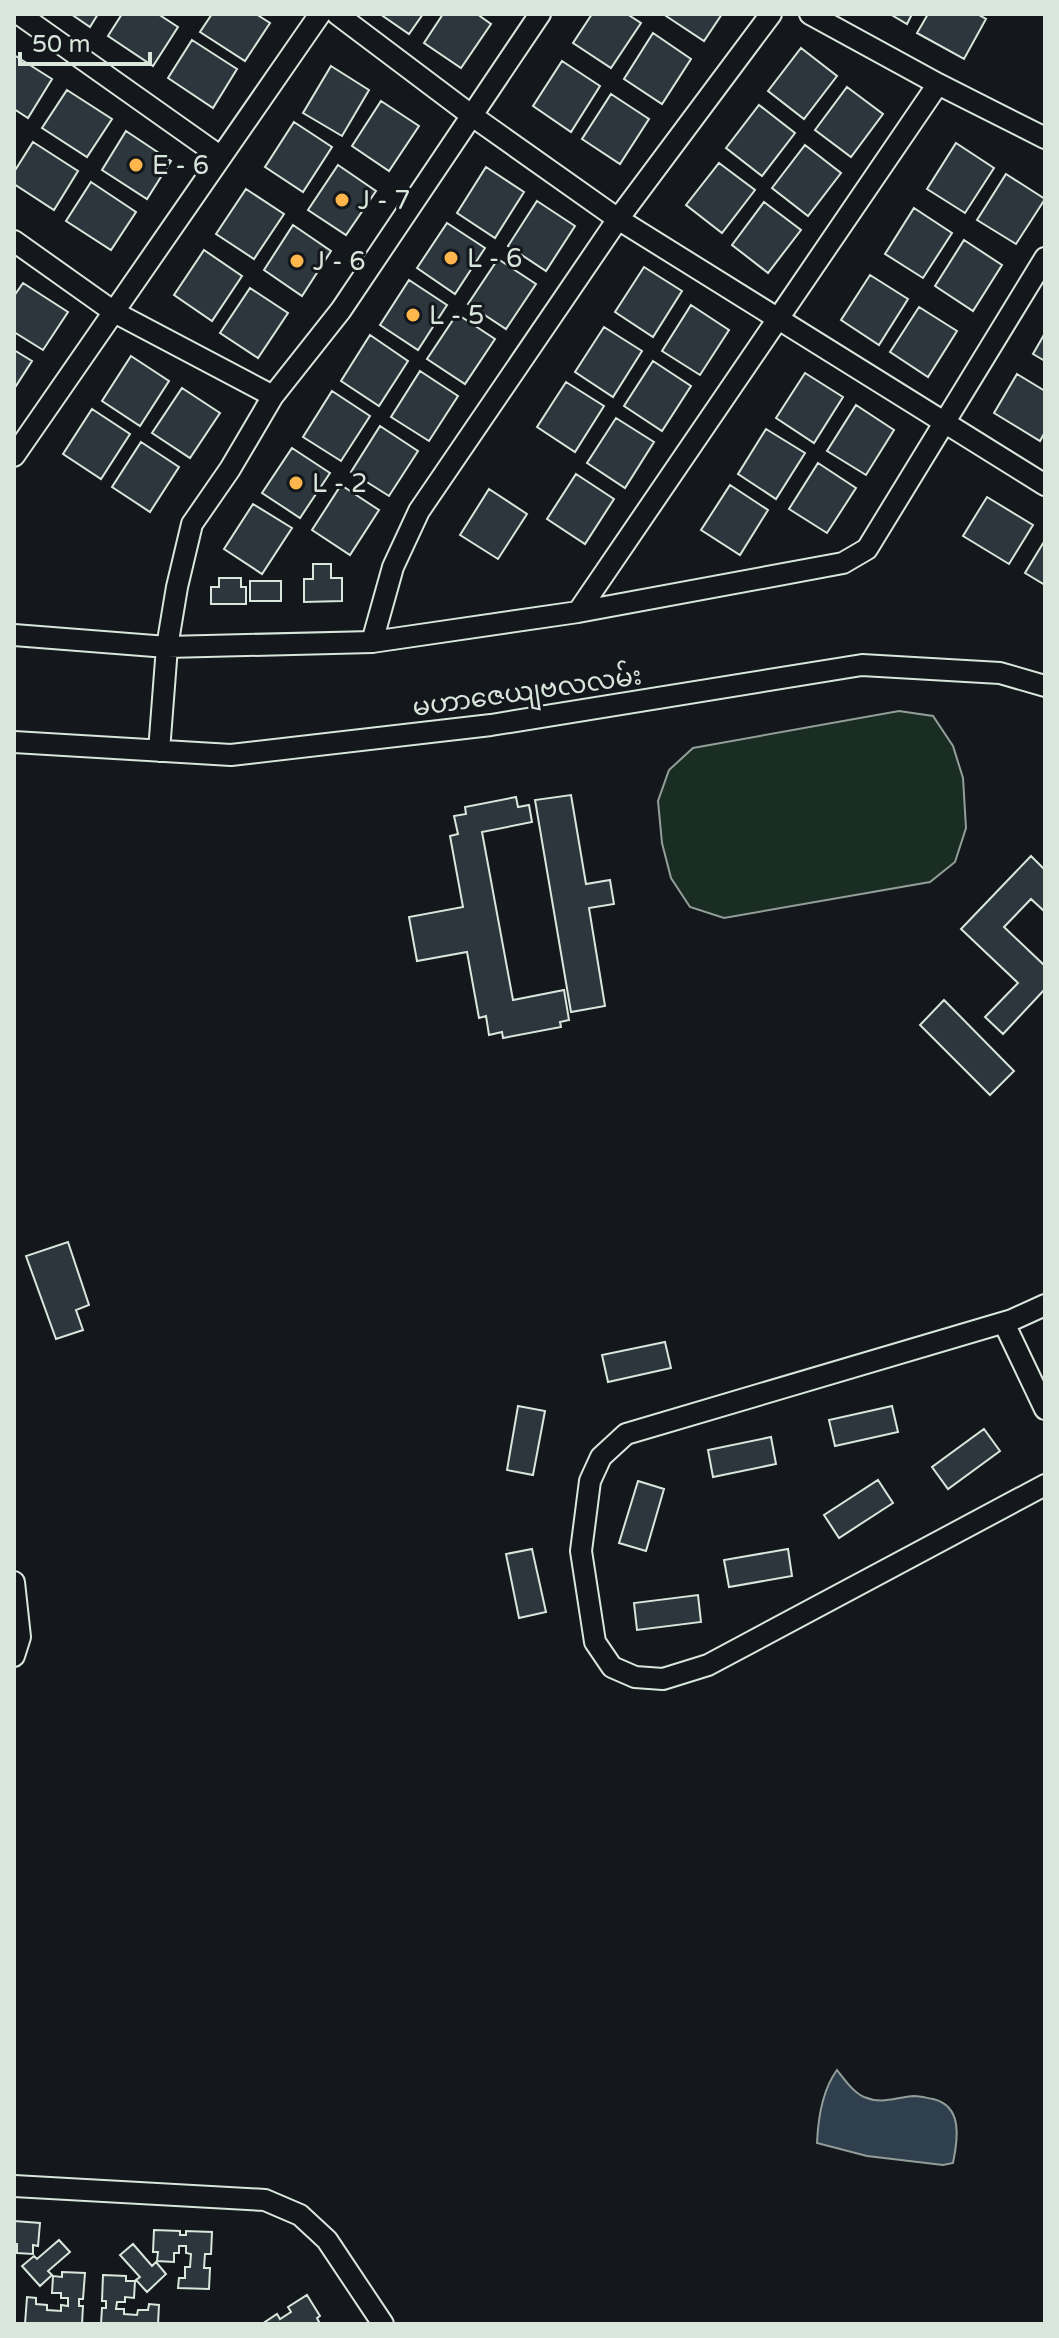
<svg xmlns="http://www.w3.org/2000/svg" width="1059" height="2338" viewBox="0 0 1059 2338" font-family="'Varela Round','Noto Sans Myanmar',sans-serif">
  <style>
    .green { fill: #1a2d24; stroke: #939e99; stroke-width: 2 }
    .water { fill: #2f3f4d; stroke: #939e99; stroke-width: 2 }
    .building { fill: #2c363c; stroke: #d8e6dc; stroke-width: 2 }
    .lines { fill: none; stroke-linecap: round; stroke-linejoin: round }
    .minor-casing { stroke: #d8e6dc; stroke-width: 24 }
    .minor { stroke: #14181c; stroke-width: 20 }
    .poi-dot { fill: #ffb74d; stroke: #14181c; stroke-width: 3 }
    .labels { text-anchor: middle; stroke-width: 6; stroke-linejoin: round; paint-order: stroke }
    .poi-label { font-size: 26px; fill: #d8e6dc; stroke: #14181c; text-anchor: start }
    .street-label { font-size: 26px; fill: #d8e6dc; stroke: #14181c }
  </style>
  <rect width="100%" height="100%" fill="#14181c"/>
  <path class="green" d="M899,711L933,716L953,746L963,778L966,828L955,862L930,882L724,918L690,907L671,878L662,843L658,801L669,770L693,748Z"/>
  <path class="water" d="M837,2070C845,2080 853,2092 864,2097C883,2105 896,2097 914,2096C920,2096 927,2098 933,2099C963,2106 958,2139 953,2163L943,2165L867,2156L817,2143C818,2119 823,2089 837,2070Z"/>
  <path class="building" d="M71,14H98L90,27Z
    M122,14H158L178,27L153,66L108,36Z
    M212,14H256L270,23L245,61L200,32Z
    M380,14H423L409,34Z
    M443,14H477L491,24L461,68L424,43Z
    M592,14H627L641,23L611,68L573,43Z
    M667,14H722L704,41L666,16Z
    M890,14H912L907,24Z
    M928,14H977L986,19L964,59L917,33Z
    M653,33L691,59L662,104L624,79Z
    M192,40L237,69L213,108L168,78Z
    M801,48L837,76L804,119L768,91Z
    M14,55L52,79L28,118L14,109Z
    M562,61L600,86L571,132L533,106Z
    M331,66L369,90L342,136L303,113Z
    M847,87L883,114L851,157L815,130Z
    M67,90L112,119L87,157L42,128Z
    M611,94L649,119L620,164L582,139Z
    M381,101L419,126L389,171L352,146Z
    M759,105L795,133L762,176L726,148Z
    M294,122L332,147L303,192L265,167Z
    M126,131L171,161L147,199L102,170Z
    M33,142L78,171L54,210L14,184V172Z
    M956,143L994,168L965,213L927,189Z
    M805,145L841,173L808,216L772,188Z
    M719,163L755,190L722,233L686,205Z
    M338,165L376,191L346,235L308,210Z
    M486,167L524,192L495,238L457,213Z
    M1006,174L1045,199L1016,244L977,220Z
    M91,182L136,212L111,250L66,221Z
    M246,189L284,214L254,259L216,234Z
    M537,201L575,226L546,271L508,246Z
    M764,202L801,230L768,273L732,245Z
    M914,208L952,233L923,278L885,254Z
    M447,223L485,248L455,294L417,268Z
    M293,225L331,251L302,296L264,270Z
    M964,240L1002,265L973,311L935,286Z
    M204,250L242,276L212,321L174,295Z
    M498,259L536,284L506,329L468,304Z
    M644,267L682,291L653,337L615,312Z
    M870,275L908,299L879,345L841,320Z
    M409,280L447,305L418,350L380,325Z
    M23,283L68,312L43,350L14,332V296Z
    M250,288L288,313L258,358L220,333Z
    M691,305L729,330L700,375L662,351Z
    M919,307L957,331L928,377L890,352Z
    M457,314L495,339L465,384L427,359Z
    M604,327L642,351L613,397L575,372Z
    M1045,333V361L1033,354Z
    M370,335L408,361L379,406L341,381Z
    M14,350L32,361L14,389Z
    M131,356L169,381L140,426L102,401Z
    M653,361L691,386L662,431L624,406Z
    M420,371L458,396L429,441L391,417Z
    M805,373L843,397L814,443L776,418Z
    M1017,374L1045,391V432L1040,441L994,413Z
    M566,382L604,406L575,452L537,427Z
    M182,388L220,413L190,458L152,433Z
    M332,391L370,416L341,461L303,437Z
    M856,405L894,430L866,475L827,451Z
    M92,409L130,434L101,479L63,454Z
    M616,418L654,442L625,488L587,463Z
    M380,426L418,451L389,496L351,472Z
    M766,429L805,453L776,499L738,474Z
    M141,442L179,467L150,512L112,487Z
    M292,448L330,473L300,518L262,493Z
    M818,463L856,488L827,533L789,509Z
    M576,474L614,499L585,544L547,519Z
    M341,485L379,510L350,555L312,530Z
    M730,485L768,510L740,555L701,530Z
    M489,489L527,514L498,559L460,535Z
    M987,497L1033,525L1009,564L963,536Z
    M253,504L292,528L262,574L224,549Z
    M1045,540V585L1025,573Z
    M313,564H331V578H342V601L304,602V579H313Z
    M219,578H241V587H246V604H211V587H219Z
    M250,581H281V601H250Z
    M571,795L586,884L610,880L614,904L589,908L605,1006L571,1012L535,800Z
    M516,797L518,807L529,805L532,822L482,832L513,1000L564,990L569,1020L560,1022L561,1027L503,1038L502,1032L489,1035L486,1016L479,1018L467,952L417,961L409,917L463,907L450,836L458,834L454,816L466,814L465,807Z
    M1031,856L1045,870V912L1031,899L1004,927L1045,966V989L1003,1034L985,1017L1018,983L961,929Z
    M944,1000L1014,1071L990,1095L920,1025Z
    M68,1242L89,1305L76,1310L83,1330L56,1339L26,1256Z
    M665,1342L671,1368L608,1382L602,1355Z
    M518,1406L545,1411L533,1475L507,1470Z
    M892,1406L898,1432L835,1446L829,1420Z
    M984,1429L1000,1451L948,1489L932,1467Z
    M771,1437L776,1464L713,1477L708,1450Z
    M878,1480L893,1503L839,1538L824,1515Z
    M638,1481L664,1489L646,1551L619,1543Z
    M532,1549L546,1612L519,1618L506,1554Z
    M788,1549L792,1576L729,1587L724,1560Z
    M698,1595L701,1622L637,1630L634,1603Z
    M14,2221L40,2223L38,2246L33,2245V2254L17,2253V2244H14Z
    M154,2230L180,2231V2235H186V2231L212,2232L211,2254H205L204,2268H210L209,2289L178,2288L179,2278H185V2267H190L191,2254L186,2253V2246H179V2253H174V2262L157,2261L158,2252H153Z
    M59,2240L70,2252L48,2271L52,2275L40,2286L22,2266L34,2256L37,2259Z
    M133,2244L152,2266L156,2262L166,2274L147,2292L136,2280L140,2277L120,2255Z
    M62,2272L85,2273L83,2299H79V2306H83L82,2324H25L27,2297L36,2298V2304L47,2305V2310L61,2311V2305L68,2306V2298H61V2293H52L53,2276L62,2277Z
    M103,2275L126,2276V2281H135L134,2298L125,2297V2302H117L116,2309H124V2314L137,2315L138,2310H148L149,2304L159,2305L158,2324H101L102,2308H106V2301H102Z
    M307,2295L320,2316L317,2318L320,2324H262L277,2314L280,2319L291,2312L288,2307Z"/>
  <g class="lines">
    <g class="minor-casing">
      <path id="minor" d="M19,14L221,157
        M337,14L471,115L618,219L1045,485
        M810,14L938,84L1045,138
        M14,241L114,312L273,396
        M14,456L320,14
        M578,612L938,84
        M14,635L167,647L372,642L578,612L843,563L867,549L1045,258
        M372,642L393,567L419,511L618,219L771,14
        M14,742L231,755L491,725L862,665L1000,673L1045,686
        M159,751L167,647L177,587L192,524L230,469L273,396L341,310L540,14
        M1045,1305L1012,1320L626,1434L601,1457L590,1481L581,1551L595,1642L612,1667L635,1677L663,1679L708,1665L1045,1485
        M1004,1323L1045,1409
        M14,1582L20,1637L14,1656
        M14,2186L265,2200L300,2215L327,2240L383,2324"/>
    </g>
    <use href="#minor" class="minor"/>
  </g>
  <g class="poi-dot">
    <circle cx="136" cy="165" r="8"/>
    <circle cx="342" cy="200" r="8"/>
    <circle cx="451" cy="258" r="8"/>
    <circle cx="297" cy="261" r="8"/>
    <circle cx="413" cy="315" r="8"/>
    <circle cx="296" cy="483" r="8"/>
  </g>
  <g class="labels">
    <g class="poi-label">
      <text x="152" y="174">E - 6</text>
      <text x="358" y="209">J - 7</text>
      <text x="467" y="267">L - 6</text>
      <text x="313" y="270">J - 6</text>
      <text x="429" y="324">L - 5</text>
      <text x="312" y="492">L - 2</text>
    </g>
    <g class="street-label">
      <text transform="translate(527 691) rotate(-8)" y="9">မဟာဇေယျဗလလမ်း</text>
    </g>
  </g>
  <rect width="1059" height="2338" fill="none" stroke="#d8e6dc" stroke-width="32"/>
  <path d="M20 52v12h130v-12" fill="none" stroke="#d8e6dc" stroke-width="4"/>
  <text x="32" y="52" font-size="24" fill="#d8e6dc" stroke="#14181c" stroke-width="6" paint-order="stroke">50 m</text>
</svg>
